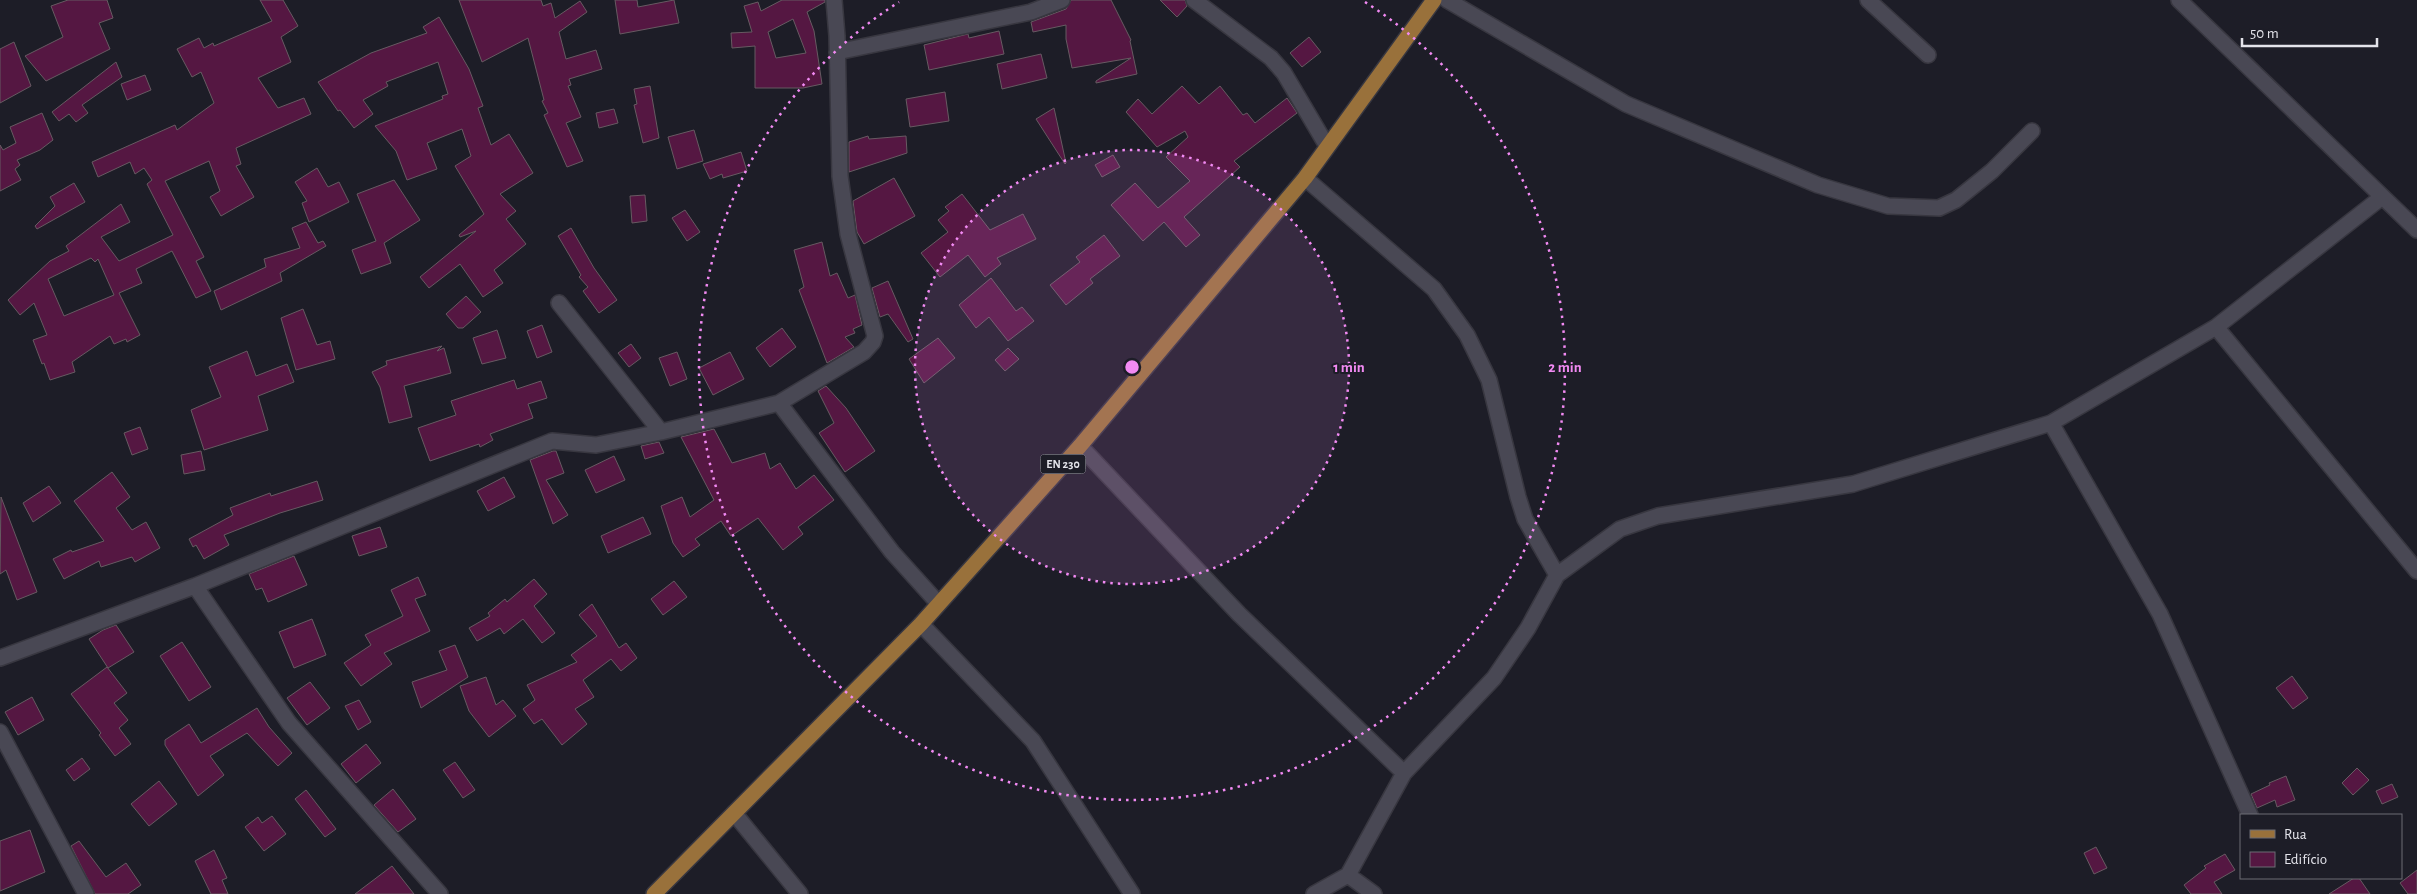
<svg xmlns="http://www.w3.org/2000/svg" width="2417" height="894" viewBox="0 0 2417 894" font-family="'Alegreya Sans',sans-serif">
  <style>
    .building { fill: #551742; stroke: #675a62; fill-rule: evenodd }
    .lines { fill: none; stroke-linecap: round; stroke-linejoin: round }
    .minor-casing { stroke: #383740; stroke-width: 18 }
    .primary-casing { stroke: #383740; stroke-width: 18 }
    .minor { stroke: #494854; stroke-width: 15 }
    .primary { stroke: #99713b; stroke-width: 15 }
    .ring { fill: none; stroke: #f28af3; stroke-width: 2.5; stroke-dasharray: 2.5 5 }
    .labels { text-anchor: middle; stroke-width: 4; stroke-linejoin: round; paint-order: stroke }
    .shield { fill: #1d1d27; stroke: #a8a8b0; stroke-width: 1 }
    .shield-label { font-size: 12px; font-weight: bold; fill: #e3e3ea }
    .centre { fill: #f28af3; stroke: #1d1d27; stroke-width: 2.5 }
    .ring-label { font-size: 15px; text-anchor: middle; font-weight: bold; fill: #f28af3; stroke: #1d1d27; stroke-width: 4; stroke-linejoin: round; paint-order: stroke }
  </style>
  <rect width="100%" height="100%" fill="#1d1d27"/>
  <path class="building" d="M68,0H107L113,18L99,23L110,49L46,81L25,56L63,37L51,6Z
    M260,0H283L298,26L281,37L291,62L258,78L278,108L304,98L311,114L236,148L241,164L236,166L254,197L221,216L210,197L220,191L209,161L165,181L204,257L196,261L211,291L196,298L172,251L136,269L142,283L119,293L140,335L127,342L126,339L114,344L110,336L72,362L75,372L50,380L44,363L42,364L33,340L47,335L34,303L20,315L8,300L50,261L69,251L66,246L121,204L130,222L101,237L119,261L173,235L147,184L152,180L144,168L135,174L130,162L98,177L92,162L175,125L177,130L214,103L201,72L192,77L177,49L199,38L204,48L213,43L214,46L272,21ZM91,258L95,262L98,259L114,295L64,316L48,279Z
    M459,0H541L543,6L551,3L555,18L580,1L587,12L559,32L566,59L596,50L602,69L569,79L571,85L568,86L581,117L566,123L583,161L567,167L544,115L548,113L542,101L544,100L528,38L482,62Z
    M615,0H637L638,7L674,0L679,23L620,34Z
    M782,0H825V2L807,12L814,31L822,84L803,88H755V46L732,48L731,33L752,32L744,6L758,2L761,11ZM793,19L806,53L776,58L768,32Z
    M1071,0H1111L1131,40L1130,41L1137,74L1096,83V81L1131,58L1072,68L1066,39V25L1033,32L1031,22L1066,9Z
    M1160,0H1185L1187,6L1177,17Z
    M439,17L469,69L483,106L478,108L491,145L509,134L533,173L500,194L516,211L506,219L526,244L494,270L503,283L483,297L460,264L429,288L420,277L476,231L460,237L459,235L484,214L455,166L471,156L462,129L427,143L437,169L407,180L396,151L375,126L443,99L442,96L448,94L438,62L386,82L388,86L363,100L373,114L354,128L340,110L338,111L318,82L371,53L427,33L423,27Z
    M999,31L1004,54L929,70L924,45L968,34L969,38Z
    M1309,37L1321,52L1302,67L1290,53Z
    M14,42L31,86L0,103V49Z
    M1041,54L1047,78L1002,89L997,64Z
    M116,62L122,77L82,105L88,113L76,122L69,114L59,121L52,112Z
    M145,75L151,90L127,100L121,84Z
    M650,86L659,138L643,143L634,105L637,104L634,89Z
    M1182,86L1199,104L1220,86L1243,115L1247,113L1255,123L1287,98L1297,113L1234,161L1240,167L1184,217L1200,235L1186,247L1164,222L1143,241L1111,205L1135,183L1158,208L1190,181L1166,157L1188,137L1185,131L1157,147L1126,112L1138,99L1152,114Z
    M945,92L949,121L910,127L906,99Z
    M1054,108L1066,163L1065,164L1036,119Z
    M614,109L618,123L599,128L596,113Z
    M42,113L53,140L40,150L17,160L20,165L15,169L21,180L0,191V145L3,150L16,143L10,127Z
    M694,130L703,161L677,169L668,137Z
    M868,136L869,139L906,136L907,153L849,172V142Z
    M741,152L747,171L723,178L722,174L710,179L703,164Z
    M1113,155L1120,167L1102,177L1095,165Z
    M317,168L328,187L339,182L349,202L309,222L302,203L307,201L295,182Z
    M894,178L915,216L864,244L857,232L853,201Z
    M394,180L420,220L384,243L391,263L361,274L352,250L376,241L357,194Z
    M74,183L85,202L37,229L35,226L55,206L50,197Z
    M962,194L990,230L1023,214L1036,239L997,258L1001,264L985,277L968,255L940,277L921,253L948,232L938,220L949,211L945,207Z
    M645,195L647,221L632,223L630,196Z
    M685,210L700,232L687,241L672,218Z
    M306,222L318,243L323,241L326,246L280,273L282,281L221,310L214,291L266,267L264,259L300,248L292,228Z
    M571,228L594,268L617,300L599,313L583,291L588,287L579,277L581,275L558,236Z
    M1104,235L1120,256L1090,279L1093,283L1066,305L1050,285L1080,262L1076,257Z
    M822,242L830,276L837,273L848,298L855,295L862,325L853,329L855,333L845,337L854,347L827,363L799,290L804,287L794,250Z
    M991,278L1016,311L1022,307L1034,321L1008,341L989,317L976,328L959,305Z
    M888,281L913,339L908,342L888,314L880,317L872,288Z
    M466,296L481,312L463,328H458L446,314Z
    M303,309L317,345L330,341L335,359L296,370L281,318Z
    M542,325L552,352L537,358L527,331Z
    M782,328L796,347L770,367L756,348Z
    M497,330L506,358L482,364L473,338Z
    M938,338L955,358L924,383L909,359Z
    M631,344L641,358L629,367L618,353Z
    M442,346L437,351L444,348L451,373L404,386L412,417L389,423L380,387L372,372L387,365L386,361Z
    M1008,348L1019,359L1005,371L995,360Z
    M247,351L256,376L287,364L294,382L258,396L268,430L204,450L191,410L221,397L209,367Z
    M677,352L687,379L670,386L659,358Z
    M730,352L744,379L713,395L699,368Z
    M514,380L517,389L541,381L547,398L528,404L533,418L490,434L493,440L480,447L479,444L430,461L418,428L456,415L451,401Z
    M826,386L846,408L875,451L845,472L819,433L834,423L818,391Z
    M140,427L148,449L132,455L124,433Z
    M714,429L732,463L765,453L770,469L780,463L796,489L814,475L834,500L798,527L803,534L783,550L758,518L731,536L721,521L695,539L700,545L683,557L673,543L661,506L682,497L690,517L714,500L681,437Z
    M659,442L664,453L645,459L641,446Z
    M201,451L205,470L184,474L181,455Z
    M553,451H556L564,473L546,480L568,515L553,524L530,460Z
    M614,456L625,480L596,493L585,470Z
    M112,472L130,497L116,508L132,530L146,522L160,548L135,562L132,557L101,567L99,561L64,579L53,559L71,550L72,552L104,541L74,501Z
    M504,477L515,497L488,511L477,491Z
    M317,481L323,500L280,513L224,535L229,545L204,559L196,545L193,547L189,539L233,515L230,508L270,493L271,496Z
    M49,486L61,503L33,522L23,503Z
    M1,497L37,592L17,600L6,570L0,574Z
    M643,517L651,534L608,553L601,536Z
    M380,527L387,547L359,556L352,536Z
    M294,556L307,585L268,602L262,588L256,590L249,574Z
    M418,577L426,595L415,599L430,631L384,653L392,664L361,686L344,663L371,645L365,635L403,616L391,590Z
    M534,579L547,594L534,606L555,633L542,643L523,619L504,634L500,628L477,641L469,628L490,616L488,613L505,599L507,602Z
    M674,581L687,597L663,615L651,599Z
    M592,604L619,648L626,643L637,658L621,671L611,659L583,680L594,697L575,709L587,724L562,745L542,719L534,724L523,709L535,700L527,685L577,662L571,655L597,636L579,615Z
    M312,619L326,655L294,668L279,632Z
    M116,625L134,652L108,668L89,639L103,630Z
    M182,642L211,687L189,701L160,656Z
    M455,645L468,677L421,708L412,682L447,670L439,651Z
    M107,667L127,693L114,703L128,720L119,728L131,744L115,756L99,735L101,733L71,694Z
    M2292,676L2308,698L2293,709L2276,688Z
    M486,677L496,705L503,700L516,716L489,737L469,711L460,686Z
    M310,682L330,708L307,725L287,698Z
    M32,697L44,720L18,735L5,712Z
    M359,700L371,722L358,730L345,706Z
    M257,708L269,727L292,753L278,766L247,733L210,756L224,775L198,796L165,745V740L189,724L201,743Z
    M366,744L381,763L356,783L341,764Z
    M82,758L90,769L74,781L66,770Z
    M455,762L475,790L463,798L443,770Z
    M2357,768L2369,780L2353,795L2342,783Z
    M2286,776L2295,800L2277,807L2275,800L2257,808L2251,794L2270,785L2269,783Z
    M159,781L177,804L149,826L131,804Z
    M2392,784L2398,797L2382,804L2376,791Z
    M393,789L416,819L398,832L374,805Z
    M306,790L336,829L325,837L295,799Z
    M272,816L286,834L264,851L245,827L258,817L262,823Z
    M30,830L45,872L0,891V841Z
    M79,841L106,877L126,863L141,885L128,894H95L71,846Z
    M2096,847L2107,868L2094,874L2084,853Z
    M214,850L227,878L222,880L228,894H211L195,861Z
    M2225,854L2235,870L2214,882L2222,894H2191L2184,885L2206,868L2204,866Z
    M392,866L414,894H355Z
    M2417,870V894H2408L2400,883Z
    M2354,878H2359L2370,894H2329Z"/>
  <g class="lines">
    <g class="minor-casing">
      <path id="minor" d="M1194,0L1271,58L1284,73L1327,146
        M1447,0L1626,104L1818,185L1888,206L1939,208L1956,200L1992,171L2032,131
        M1868,0L1928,55
        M2179,0L2417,230
        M837,52L1031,12L1062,0
        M1305,178L1434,289L1467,335L1489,380L1518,497L1525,519L1557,575
        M559,303L661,432
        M2216,327L2417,571
        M779,403L864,352L873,342L875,336L848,234L840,176L837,36L834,0
        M2051,423L2160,614L2250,815
        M1080,446L1239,614L1404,773
        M195,586L289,723L440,894
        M921,624L1033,741L1132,894
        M0,658L195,586L552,441L596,445L661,432L779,403L892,552L938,603
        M0,732L86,894
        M734,813L800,894
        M1348,875L1374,894
        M1314,894L1348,875L1404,773L1494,678L1528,628L1557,575L1620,529L1658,516L1853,484L2051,423L2216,327L2382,197"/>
    </g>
    <g class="primary-casing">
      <path id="primary" d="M654,894L921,624L1080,446L1305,178L1434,0"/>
    </g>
    <use href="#minor" class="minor"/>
    <use href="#primary" class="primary"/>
  </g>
  <circle cx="1132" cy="367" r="217" fill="#f28af3" fill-opacity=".12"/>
  <g class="ring">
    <circle cx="1132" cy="367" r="217"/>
    <path d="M1365 2A433 433 0 1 1 899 2"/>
  </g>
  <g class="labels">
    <rect class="shield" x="1040.5" y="454.5" width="45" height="19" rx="4"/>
    <g class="shield-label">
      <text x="1063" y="468">EN 230</text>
    </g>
  </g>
  <circle cx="1132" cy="367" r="8" class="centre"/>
  <g class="ring-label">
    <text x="1349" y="372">1 min</text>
    <text x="1565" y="372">2 min</text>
  </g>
  <rect x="2240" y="814" width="162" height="65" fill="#1d1d27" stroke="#6c6c75"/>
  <rect x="2250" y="830" width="25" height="8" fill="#99713b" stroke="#6c6c75"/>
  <text x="2284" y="839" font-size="15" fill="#e3e3ea">Rua</text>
  <rect x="2250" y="852" width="25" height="15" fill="#551742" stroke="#6c6c75"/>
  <text x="2284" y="864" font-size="15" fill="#e3e3ea">Edifício</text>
  <path d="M2242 38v8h135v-8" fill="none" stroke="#e3e3ea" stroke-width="2.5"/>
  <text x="2250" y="38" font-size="15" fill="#e3e3ea" stroke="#1d1d27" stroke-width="4" paint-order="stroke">50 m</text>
</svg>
